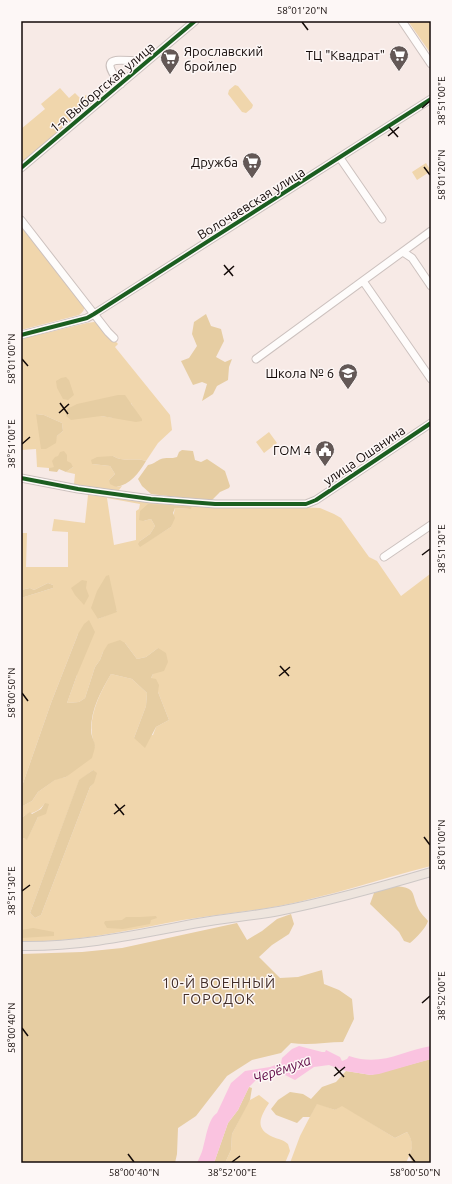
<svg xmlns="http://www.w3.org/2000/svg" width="452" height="1184" viewBox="0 0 452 1184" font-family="Ubuntu,sans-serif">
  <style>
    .green { fill: #f0d6ac; fill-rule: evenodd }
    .forest { fill: #e6cda2 }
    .water { fill: #fac3e0 }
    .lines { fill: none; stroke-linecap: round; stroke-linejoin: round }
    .minor-casing { stroke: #ccc1be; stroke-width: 9 }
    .major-casing { stroke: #cdc7c5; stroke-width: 10 }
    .minor { stroke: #fefcfb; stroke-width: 7 }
    .major { stroke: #eee5de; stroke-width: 8 }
    .cycleway-casing { stroke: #fdf7f6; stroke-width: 6 }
    .cycleway { stroke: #1b5e20; stroke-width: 4 }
    .ticks { fill: none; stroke: #130a08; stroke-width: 1.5 }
    .labels { text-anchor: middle; stroke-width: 3; stroke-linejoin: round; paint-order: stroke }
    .poi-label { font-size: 13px; fill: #130a08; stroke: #fdf7f6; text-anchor: end }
    .street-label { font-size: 13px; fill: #130a08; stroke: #fdf7f6 }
    .neighbourhood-label { font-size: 14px; letter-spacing: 1px; fill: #422d28; stroke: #fdf7f6 }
    .water-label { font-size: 14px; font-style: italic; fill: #600b48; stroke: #fdf7f6 }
    .neatline { fill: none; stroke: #130a08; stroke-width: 1.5 }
    .ticks-label { font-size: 10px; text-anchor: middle; fill: #130a08 }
  </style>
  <rect width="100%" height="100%" fill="#f7eae6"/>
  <path class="green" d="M408,21H431V54Z
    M235,85L238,86L253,105L252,108L246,113L242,112L228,94L229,90Z
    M60,88L69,98L75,93L81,99L86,95L94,105L21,166V129L45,109L41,104Z
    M426,163L431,171L417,180L412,172Z
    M21,222L84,304C85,310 83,312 79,315L21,330Z
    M94,322L98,323L118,344L115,347L170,415L172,430L158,443L146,461C134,457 125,463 113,456L92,464L110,466L115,474L109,480L116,487L122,486L119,490L114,491L84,487L74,484L75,474L66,472L73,467L49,468L37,467L36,449L21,450V339L87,323ZM131,403L136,412L114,418L101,416ZM36,414L44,415L62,423L63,431L57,436L55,441Z
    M269,432L277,443L264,453L256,442Z
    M88,495L149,501L320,508L334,514L341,518L369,557L377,561L401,596L430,574L429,571L431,570V866C380,879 330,896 279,906C247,912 215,915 183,920C130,930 75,943 21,941V840L24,838L27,839L45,803C36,816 29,811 21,818V807L32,801L38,792L56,779L66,777L95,746C85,721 99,695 111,674L132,679L147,693L146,706L134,738L153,735L156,727L169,720L158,692L151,678L153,674L158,648L146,657L137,659L125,643L103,652L100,660L95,667L85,698L79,702L67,703L77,675L78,634L51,703L21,789V598L53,588V585L48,583L34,590L30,588L21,590V533H27L26,567H68V532L52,531L54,519L85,523ZM107,498L140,504L139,509L136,511V540L114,545ZM175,505L191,509L175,508L171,527L140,546V541L150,534L155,526L151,519L143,521ZM97,591L117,611L98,619ZM93,770L94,782L90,787L41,915L35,918L30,913L79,781Z
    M259,1095L269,1103C260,1117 254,1129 273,1137C278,1139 284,1140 288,1144L290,1151L285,1163H225L231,1150L232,1134L247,1104L250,1100Z
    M317,1103L335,1110L342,1105L395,1138L407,1132C416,1144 411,1151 406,1163H290L300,1136Z"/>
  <path class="forest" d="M206,314L211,326L221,329L224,341L216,357L225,362L232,359L229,367L228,380L217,386L213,394L202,401L207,384L202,382L193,385L181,361L189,358L197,346L192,334L194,322Z
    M66,377L69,380L74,395L68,400L63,399L57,388L56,381L61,378Z
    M118,395H125L142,419V421L136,422L101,416L71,420L66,416L67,409L77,404Z
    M36,414L44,415L62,423L63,431L57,436L56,443L46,449H41Z
    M182,450L193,451L195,460L201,462L207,459L225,471L230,486L229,488L220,492L211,501L151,494L142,486L138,479L148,465C154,464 156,461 161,459C165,457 172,459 177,457L179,452Z
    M64,451L67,455V461L71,463L73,467L66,472L59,469L57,472L49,471V468L54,467L52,461L55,457L58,456L60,452Z
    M113,456C125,463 134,457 146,461C139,473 130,485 116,487L110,484L109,480L115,474L110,466L92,464L91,460L97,457Z
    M148,504L192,506L191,509L175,508L173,513L175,518L171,527L140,547L138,544L140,541L150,534L155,526L151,519L143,521L139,520L140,511Z
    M109,575L117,612L98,619L91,608L97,591L106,576Z
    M82,580L87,581L86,588L89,596L84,605L75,595L71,588Z
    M48,583L53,585V588L21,598V590L30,588L34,590Z
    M89,620L95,632L77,675L67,703L79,702L85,698L95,667L100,660L103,652L108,644L120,640L125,643L137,659L146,657L158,648L166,653L168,662L164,671L153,674L151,678L156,679L159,685L158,692L169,720L156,727L145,748L134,738L146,706L147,693L132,679L111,674C101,691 91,709 91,730C91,736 94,740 95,745C95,749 93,754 92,758L66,777L55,780L38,792L32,801L21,807V789L51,703L78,634L84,624Z
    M93,770L97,773L94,783L90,787L41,915L35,918L30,913L79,780Z
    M45,803L49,804L46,814L38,817L27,840L24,838L21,840V818L30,812L32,814L41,809Z
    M396,886C417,888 411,893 418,908C420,913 425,917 428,921C426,928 416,938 410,943L404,941L399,932L370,904L374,893L383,889Z
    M291,914L294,924L289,934L272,945L259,957L280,978L298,977L322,970L324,984L339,990L352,999L354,1019L343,1042C326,1042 309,1046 291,1043L281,1053L252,1060L227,1076L196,1116L178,1128L177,1154L175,1163H21V954L82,952L122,948L237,923L247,940L262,931L277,919Z
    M156,916L157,918L151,920L150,924L123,929L107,928L104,923L105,921L122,920L126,917H140Z
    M33,928L54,932V936L21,938V930Z
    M431,1059V1163H413L409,1156C413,1147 413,1141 407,1132L395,1138L342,1106L335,1110L317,1104L310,1117H303L297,1123L276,1115L271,1109L278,1100L290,1092L303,1094L311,1099L322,1087L336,1082L346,1071L371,1075Z
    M249,1087L252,1088L250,1100L232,1134L231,1150L225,1163H214L228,1123L238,1110Z"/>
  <path class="water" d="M299,1046L322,1052H325L326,1050L340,1057L342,1061L347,1059L349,1056C382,1067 401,1051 431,1046V1059L379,1074L371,1075L346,1071L329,1065L314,1067L295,1080L283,1074L272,1076L263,1077L255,1081L249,1087L238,1110L228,1123L214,1163H197C199,1158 202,1153 203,1148C206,1138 208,1119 217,1113L231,1083L245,1071L270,1067L281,1063L282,1058L292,1049Z"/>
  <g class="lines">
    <g class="minor-casing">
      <path id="minor" d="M402,21L431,64
        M121,84C90,48 133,65 148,60
        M340,158L382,219
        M21,168L195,21
        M21,220L108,332L114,338
        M403,252L412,258L431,286
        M363,281L431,379
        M21,335L87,318L94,314L431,99
        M256,359L431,231
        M21,478L78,489L151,499L215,504H306L316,500L431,423
        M384,557L431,525"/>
    </g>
    <g class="major-casing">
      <path id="major" d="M21,946C81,947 139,934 198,923C225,918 252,916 279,911C330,901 380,887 431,872"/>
    </g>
    <use href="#minor" class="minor"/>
    <use href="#major" class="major"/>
    <g class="cycleway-casing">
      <path id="cycleway" d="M21,168L195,21
        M21,335L87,318L94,314L431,99
        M21,478L78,489L151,499L215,504H306L316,500L431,423"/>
    </g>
    <use href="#cycleway" class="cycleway"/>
  </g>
  <path class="ticks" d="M302,22L308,30M422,108L430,101M389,127L398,137M388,136L399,127M424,167L430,175M224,265L233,276M224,275L234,266M22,359L28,366M60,403L68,414M59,413L69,404M22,444L30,437M422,555L430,549M280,666L289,676M279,676L290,667M22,693L28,701M115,804L124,815M114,814L125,805M424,837L430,845M22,891L30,885M422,1003L430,996M22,1028L28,1036M335,1067L344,1077M334,1076L345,1067M128,1154L134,1162M409,1154L415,1162M232,1162L240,1156"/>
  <defs>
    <g id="supermarket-pin" transform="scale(1)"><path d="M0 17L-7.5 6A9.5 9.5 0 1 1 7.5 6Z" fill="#635856" stroke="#fdf7f6"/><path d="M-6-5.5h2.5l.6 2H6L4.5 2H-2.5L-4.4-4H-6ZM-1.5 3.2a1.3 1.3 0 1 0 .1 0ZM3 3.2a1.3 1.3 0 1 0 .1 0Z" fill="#fff"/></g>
    <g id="school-pin" transform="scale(1)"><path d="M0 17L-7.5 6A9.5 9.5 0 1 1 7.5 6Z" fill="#635856" stroke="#fdf7f6"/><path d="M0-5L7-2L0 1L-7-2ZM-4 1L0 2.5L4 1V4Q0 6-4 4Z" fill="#fff"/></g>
    <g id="civic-pin" transform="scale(1)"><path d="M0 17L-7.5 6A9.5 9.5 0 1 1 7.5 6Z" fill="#635856" stroke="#fdf7f6"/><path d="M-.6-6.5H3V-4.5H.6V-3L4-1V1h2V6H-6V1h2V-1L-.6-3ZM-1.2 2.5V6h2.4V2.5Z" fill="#fff"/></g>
  </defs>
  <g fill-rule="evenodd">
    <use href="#supermarket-pin" x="399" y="55"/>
    <use href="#supermarket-pin" x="170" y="58"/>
    <use href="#supermarket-pin" x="252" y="162"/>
    <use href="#school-pin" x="348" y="373"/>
    <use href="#civic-pin" x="325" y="450"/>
  </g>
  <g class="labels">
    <g class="poi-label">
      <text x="184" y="56" text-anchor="start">Ярославский<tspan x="184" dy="15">бройлер</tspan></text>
      <text x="385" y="60">ТЦ "Квадрат"</text>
      <text x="238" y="167">Дружба</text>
      <text x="334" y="378">Школа № 6</text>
      <text x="311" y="455">ГОМ 4</text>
    </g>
    <g class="street-label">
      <text transform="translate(102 87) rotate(-40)" y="5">1-я Выборгская улица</text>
      <text transform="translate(251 203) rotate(-32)" y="5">Волочаевская улица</text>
      <text transform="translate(364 455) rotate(-34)" y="5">улица Ошанина</text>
    </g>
    <g class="neighbourhood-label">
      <text x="219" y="988">10-Й ВОЕННЫЙ<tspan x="219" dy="16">ГОРОДОК</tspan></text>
    </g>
    <g class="water-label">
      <text transform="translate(282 1069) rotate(-19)" y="5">Черёмуха</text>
    </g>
  </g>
  <rect width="452" height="1184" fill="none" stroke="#fdf7f6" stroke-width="44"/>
  <rect x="22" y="22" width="408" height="1140" class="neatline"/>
  <g class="ticks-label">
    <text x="302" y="14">58°01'20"N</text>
    <text transform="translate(441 101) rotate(-90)" y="4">38°51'00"E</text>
    <text transform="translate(441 175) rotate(-90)" y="4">58°01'20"N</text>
    <text transform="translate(11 359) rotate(-90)" y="4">58°01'00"N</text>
    <text transform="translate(11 444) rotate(-90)" y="4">38°51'00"E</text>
    <text transform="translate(441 549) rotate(-90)" y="4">38°51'30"E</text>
    <text transform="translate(11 693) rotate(-90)" y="4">58°00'50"N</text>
    <text transform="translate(441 845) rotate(-90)" y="4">58°01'00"N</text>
    <text transform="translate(11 891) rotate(-90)" y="4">38°51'30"E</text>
    <text transform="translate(441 996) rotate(-90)" y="4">38°52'00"E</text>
    <text transform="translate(11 1028) rotate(-90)" y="4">58°00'40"N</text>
    <text x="134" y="1176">58°00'40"N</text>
    <text x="232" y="1176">38°52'00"E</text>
    <text x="415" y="1176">58°00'50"N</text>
  </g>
</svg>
